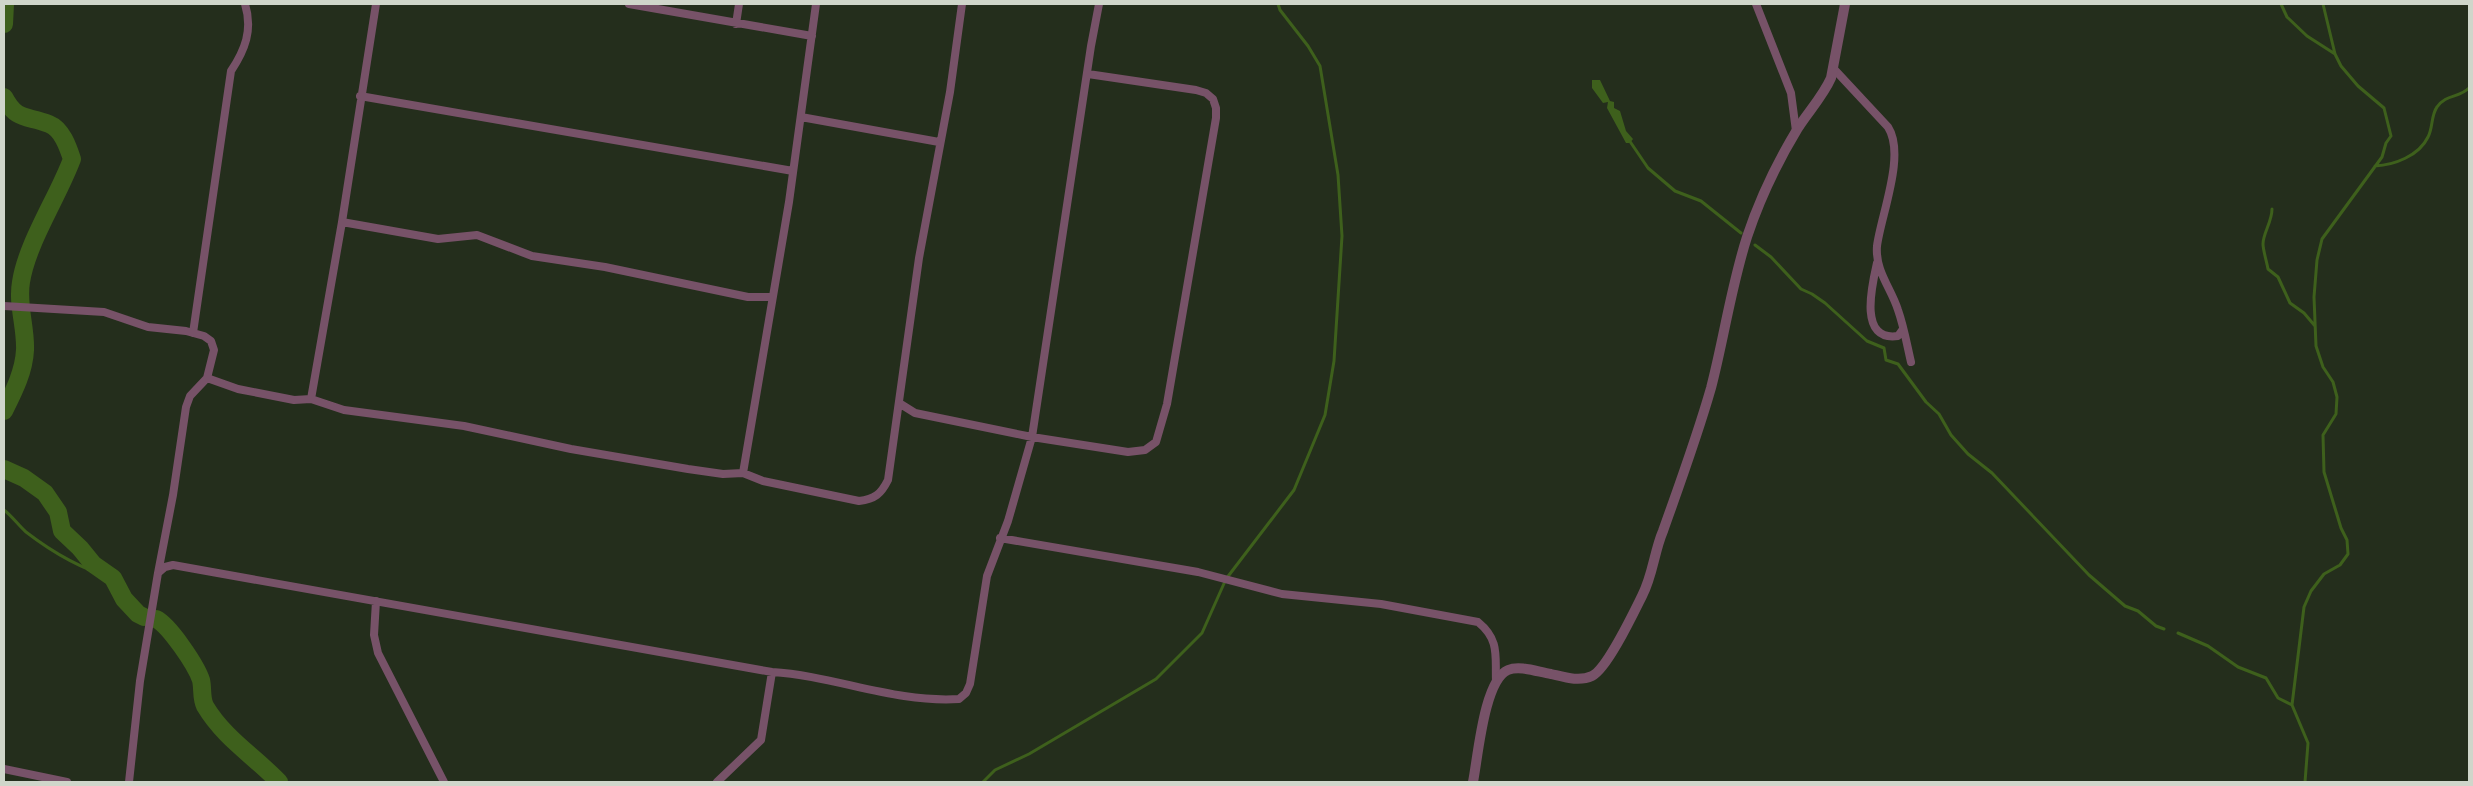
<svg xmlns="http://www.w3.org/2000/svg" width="2473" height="786" viewBox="0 0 2473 786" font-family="'IBM Plex Serif',serif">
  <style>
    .water { fill: #3e601c }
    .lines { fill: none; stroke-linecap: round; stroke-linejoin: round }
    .stream { stroke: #3e601c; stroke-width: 3 }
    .river { stroke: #3e601c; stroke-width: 18 }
    .minor { stroke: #775268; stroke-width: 8 }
    .tertiary { stroke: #775268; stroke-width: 10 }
  </style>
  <rect width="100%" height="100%" fill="#242e1c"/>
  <path class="water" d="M1592,80H1600L1610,101L1614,102V108L1620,111L1626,131L1633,139L1630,143H1626L1607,108L1608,102L1603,103L1592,88Z"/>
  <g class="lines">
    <path class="stream" d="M2281,4L2287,17L2307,36L2335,54L2341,66L2358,86L2384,108L2391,136L2386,143L2382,157L2322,239L2317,260L2314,297L2316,346L2323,367L2333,382L2337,397L2336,414L2323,435L2324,472L2341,528L2347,540L2348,554L2340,565L2324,574L2311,591L2304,607L2292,705L2308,743L2305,782
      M2323,4L2335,54
      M1629,140L1648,168L1675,191L1701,201L1741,233
      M2375,166C2394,165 2419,156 2428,137C2433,128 2431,115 2437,107C2446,94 2459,98 2469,88
      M2272,209C2272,222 2263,233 2263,244C2263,250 2267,263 2268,269L2278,277L2290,303L2304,313L2315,326
      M1755,245L1771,257L1801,289L1812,294L1825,303L1867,341L1884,348L1886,360L1898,364L1926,402L1939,414L1951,435L1968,454L1992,473L2089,575L2125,606L2138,611L2156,626L2164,629
      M4,510C12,516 18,525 26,532C52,552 81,569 113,578
      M2178,633L2208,646L2238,667L2266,678L2278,698L2292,705
      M983,782L995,770L1029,754L1156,679L1202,633L1226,579L1294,490L1325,415L1334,361L1342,236L1338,175L1320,66L1308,46L1280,10L1278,4"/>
    <path class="river" d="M4,24L5,4
      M4,97C17,122 27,115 49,124C62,129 68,147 72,159C58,197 27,243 21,282C17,305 26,327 25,350C24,372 13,393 4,411
      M4,469L24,478L45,493L58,512L62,531L80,548L93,564L113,578L124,599L138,614L144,617
      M156,619C169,625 196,665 201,680C203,688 201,698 205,706C224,738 254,756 279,782"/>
    <path class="minor" d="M629,4L812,36
      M1756,4L1791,93L1796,131
      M736,24L739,4
      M1834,69L1888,127C1906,155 1881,215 1877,246C1875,271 1891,288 1898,310C1904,327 1907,345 1911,362
      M360,96L793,171
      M801,117L939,142
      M342,222L438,239L477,235L532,256L605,267L748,297H772
      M1877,263C1872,285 1858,342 1898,336L1903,329
      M4,306L104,312L148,327L186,331L204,336L211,341L214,350L207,378L190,396L186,407L173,495L158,573
      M193,333L231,71C245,50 253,30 245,4
      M207,378L238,389L294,400L311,399L344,410L464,426L571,449L688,469L723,474L743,473L763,481L859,501C875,499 881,494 888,480L919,258L950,92L962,4
      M311,399L342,222L376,4
      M899,403L915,413L1032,437L1128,452L1145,450L1156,442L1167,404L1216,118V108L1213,99L1206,93L1196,90L1088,74
      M743,473L789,202L816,4
      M1000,538L1198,572L1282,594L1381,604L1478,622C1500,640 1495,656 1496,681
      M376,601L374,635L378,653L444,782
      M4,769L67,782
      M129,782L140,681L158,573L165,567L173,565L772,672C835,676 894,703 959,699L966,693L970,684L987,576L1008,521L1032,437L1091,46L1099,4
      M717,782L761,740L772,672"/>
    <path class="tertiary" d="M1473,782C1478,757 1484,680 1508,670C1520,665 1538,672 1551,674C1564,677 1579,682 1592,676C1607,669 1634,612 1642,596C1653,575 1654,552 1663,531C1680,483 1697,437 1711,388C1724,338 1731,287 1747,237C1759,201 1778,161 1798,128C1809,111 1823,96 1831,78L1845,4"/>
  </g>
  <rect width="2473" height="786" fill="none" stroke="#cfd6ca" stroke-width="10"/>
</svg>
